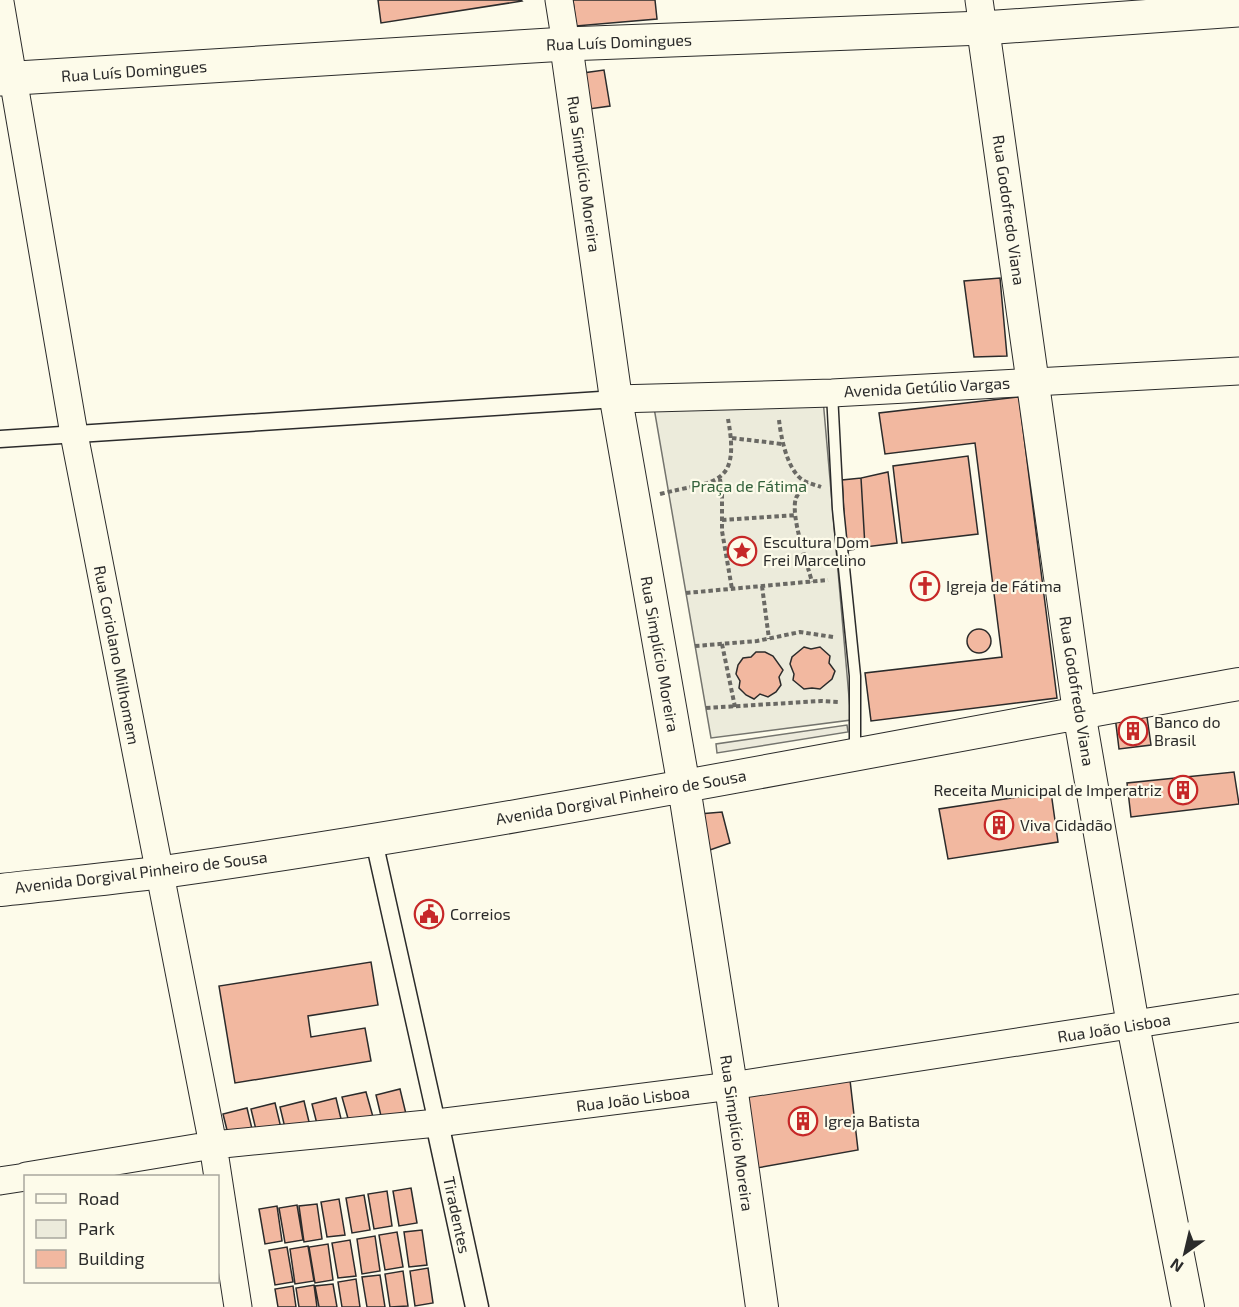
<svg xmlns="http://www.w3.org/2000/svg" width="1239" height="1307" viewBox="0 0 1239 1307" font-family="'Exo 2',sans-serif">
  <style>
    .green { fill: #ecebdb; stroke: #74746e; stroke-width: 1.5 }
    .parking { fill: #eceadb; stroke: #74746e; stroke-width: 1.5 }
    .building { fill: #f2b8a0; stroke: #2b2b2b; stroke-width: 1.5 }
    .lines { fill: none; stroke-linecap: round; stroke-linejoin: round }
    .service-casing { stroke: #2b2b2b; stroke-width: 13 }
    .pedestrian-casing { stroke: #2b2b2b; stroke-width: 19 }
    .minor-casing { stroke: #2b2b2b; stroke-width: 25 }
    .tertiary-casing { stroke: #2b2b2b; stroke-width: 29 }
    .secondary-casing { stroke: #2b2b2b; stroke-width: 34 }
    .primary-casing { stroke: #2b2b2b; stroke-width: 35 }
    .path { stroke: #6a6964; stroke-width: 4; stroke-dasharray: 4.5 3; stroke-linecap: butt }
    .service { stroke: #fdfbea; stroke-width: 10 }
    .pedestrian { stroke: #fdfbea; stroke-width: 16 }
    .minor { stroke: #fdfbea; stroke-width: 22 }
    .tertiary { stroke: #fdfbea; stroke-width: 27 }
    .secondary { stroke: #fdfbea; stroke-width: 32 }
    .primary { stroke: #fdfbea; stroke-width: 33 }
    .labels { text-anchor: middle; stroke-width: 4.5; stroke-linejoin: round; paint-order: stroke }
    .street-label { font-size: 16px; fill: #2b2b2b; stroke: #fdfbea }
    .park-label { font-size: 16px; fill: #34623c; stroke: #fdfbea }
    .poi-label { font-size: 16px; fill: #2b2b2b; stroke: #fdfbea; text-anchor: start }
  </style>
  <rect width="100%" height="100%" fill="#fdfbea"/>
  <path class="green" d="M823,399L851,720L711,738L653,402Z"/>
  <path class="parking" d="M847,725L848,732L717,753L716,744Z"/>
  <path class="building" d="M378,0H521L522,1L381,23Z
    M573,0H655L657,19L576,26Z
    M604,70L610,106L589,109L583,73Z
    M1000,278L1007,356L974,357L964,281Z
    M1019,397L1057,698L871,721L865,673L1002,657L975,443L885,454L879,413Z
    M968,456L978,534L902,543L893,466Z
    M888,472L897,543L865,547L861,478Z
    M861,478L865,547L846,551L842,480Z
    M967 641a12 12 0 1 1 24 0a12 12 0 1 1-24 0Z
    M804,647L811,649L820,647L830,656L829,663L835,671L832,679L820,689L812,688L804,689L793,680L794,674L790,664L792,657Z
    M756,652H765L773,656L783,670L779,677L781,685L776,692L768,697L760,694L754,699L746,695L739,688L740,681L736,674L738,665L743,658L751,657Z
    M1146,710L1151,745L1119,749L1115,716Z
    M1234,772L1239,804L1131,817L1127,783Z
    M1051,792L1058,842L948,859L939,809Z
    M722,812L730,843L707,851L699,814Z
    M371,962L378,1005L308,1016L311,1037L365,1028L371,1061L235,1083L219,986Z
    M850,1080L858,1150L757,1168L746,1092Z
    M400,1089L406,1114L382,1120L376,1095Z
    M366,1092L373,1117L349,1122L342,1097Z
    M336,1098L342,1123L318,1128L312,1104Z
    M304,1101L310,1126L286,1132L280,1107Z
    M275,1103L281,1128L257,1134L251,1109Z
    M247,1108L253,1133L229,1138L223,1114Z
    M411,1188L417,1223L399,1226L393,1191Z
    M387,1191L392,1226L374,1229L368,1194Z
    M364,1195L370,1230L352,1233L346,1198Z
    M339,1199L345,1235L327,1237L321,1202Z
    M317,1204L322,1239L304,1242L299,1206Z
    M297,1205L303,1240L285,1243L279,1208Z
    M277,1206L282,1241L265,1244L259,1209Z
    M422,1230L427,1265L409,1267L404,1232Z
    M397,1232L403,1267L385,1270L379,1235Z
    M375,1236L380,1271L362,1274L357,1239Z
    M350,1240L356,1276L338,1278L332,1243Z
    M328,1244L333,1280L315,1283L309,1247Z
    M308,1246L314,1281L295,1284L290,1249Z
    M287,1247L293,1282L275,1285L269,1250Z
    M428,1268L433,1303L415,1306L410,1271Z
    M403,1271L408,1306L390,1307L385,1274Z
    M380,1275L385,1307H367L362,1277Z
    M356,1279L360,1307H342L338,1282Z
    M333,1284L337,1307H319L315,1286Z
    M314,1285L317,1307H299L296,1288Z
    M293,1286L296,1307H278L275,1289Z"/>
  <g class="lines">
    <g class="service-casing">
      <path id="service" d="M832,393L838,509L855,676V751"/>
    </g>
    <g class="pedestrian-casing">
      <path id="pedestrian" d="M0,439L616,399
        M374,841L437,1123"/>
    </g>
    <g class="minor-casing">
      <path id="minor" d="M437,1123L477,1307"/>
    </g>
    <g class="tertiary-casing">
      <path id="tertiary" d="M559,0L566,44
        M979,0L983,28
        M0,2L74,434L213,1145L238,1307
        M616,399L832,393L1239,371
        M26,1176L213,1145L437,1123L731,1086L1239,1008
        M0,1181L26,1177"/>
    </g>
    <g class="secondary-casing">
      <path id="secondary" d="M983,28L1079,712L1133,1025L1188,1307
        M566,44L616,399L684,787L731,1086L762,1307
        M0,890C54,884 109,879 163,872C524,821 881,748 1239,684"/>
    </g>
    <g class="primary-casing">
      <path id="primary" d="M0,79L566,44L983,28L1239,10"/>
    </g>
    <path class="path" d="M779,420C781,437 786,463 798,476C804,483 813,484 821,487
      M732,438L782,444
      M720,479L722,495V531L732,589
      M807,482C804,487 798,493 796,498C790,515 807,563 812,582
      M660,494C713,480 741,489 728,419
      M722,520L796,515
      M762,586L769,639
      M686,593L828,580
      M722,644L735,707
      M695,646L757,641L800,632L833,637
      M706,708L821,701L840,702"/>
    <use href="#service" class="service"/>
    <use href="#pedestrian" class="pedestrian"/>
    <use href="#minor" class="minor"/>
    <use href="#tertiary" class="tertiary"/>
    <use href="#secondary" class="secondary"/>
    <use href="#primary" class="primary"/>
  </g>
  <defs>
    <g id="sight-ring" transform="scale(1.5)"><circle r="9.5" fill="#fdfbea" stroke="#c62828" stroke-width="1.5"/><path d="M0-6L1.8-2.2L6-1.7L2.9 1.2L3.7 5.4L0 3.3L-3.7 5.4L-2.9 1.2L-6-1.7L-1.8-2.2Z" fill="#c62828"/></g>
    <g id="church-ring" transform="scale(1.5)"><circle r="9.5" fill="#fdfbea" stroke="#c62828" stroke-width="1.5"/><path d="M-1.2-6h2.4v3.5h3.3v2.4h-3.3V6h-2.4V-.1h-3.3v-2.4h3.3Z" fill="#c62828"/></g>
    <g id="building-ring" transform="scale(1.5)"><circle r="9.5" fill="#fdfbea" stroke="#c62828" stroke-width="1.5"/><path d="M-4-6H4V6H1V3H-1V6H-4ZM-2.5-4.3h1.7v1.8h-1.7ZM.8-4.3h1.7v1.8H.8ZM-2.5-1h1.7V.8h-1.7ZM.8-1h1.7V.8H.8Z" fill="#c62828"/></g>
    <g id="civic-ring" transform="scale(1.5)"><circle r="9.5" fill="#fdfbea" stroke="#c62828" stroke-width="1.5"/><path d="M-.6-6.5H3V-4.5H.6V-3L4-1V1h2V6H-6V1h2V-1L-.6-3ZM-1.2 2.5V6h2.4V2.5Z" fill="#c62828"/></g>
  </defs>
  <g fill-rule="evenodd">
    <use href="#sight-ring" x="742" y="551"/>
    <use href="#church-ring" x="925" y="586"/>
    <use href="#building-ring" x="1133" y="731"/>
    <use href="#building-ring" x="1183" y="790"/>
    <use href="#building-ring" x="999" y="825"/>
    <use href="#civic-ring" x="429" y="914"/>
    <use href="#building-ring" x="803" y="1121"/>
  </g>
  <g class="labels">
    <g class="street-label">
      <text transform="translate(619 42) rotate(-2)" y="6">Rua Luís Domingues</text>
      <text transform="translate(134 71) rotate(-4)" y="6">Rua Luís Domingues</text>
      <text transform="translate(584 174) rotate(82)" y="6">Rua Simplício Moreira</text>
      <text transform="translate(1009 210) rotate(82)" y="6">Rua Godofredo Viana</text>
      <text transform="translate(927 387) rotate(-3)" y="6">Avenida Getúlio Vargas</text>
      <text transform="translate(660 654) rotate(80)" y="6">Rua Simplício Moreira</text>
      <text transform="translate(117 655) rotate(79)" y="6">Rua Coriolano Milhomem</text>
      <text transform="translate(1077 691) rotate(81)" y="6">Rua Godofredo Viana</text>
      <text transform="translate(621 797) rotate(-10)" y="6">Avenida Dorgival Pinheiro de Sousa</text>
      <text transform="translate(141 872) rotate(-7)" y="6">Avenida Dorgival Pinheiro de Sousa</text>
      <text transform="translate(1114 1028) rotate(-9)" y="6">Rua João Lisboa</text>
      <text transform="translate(633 1099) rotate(-7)" y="6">Rua João Lisboa</text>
      <text transform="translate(737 1133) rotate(82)" y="6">Rua Simplício Moreira</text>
      <text transform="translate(457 1215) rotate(78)" y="6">Tiradentes</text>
    </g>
    <g class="park-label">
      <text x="749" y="492">Praça de Fátima</text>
    </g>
    <g class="poi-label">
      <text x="763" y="548">Escultura Dom<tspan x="763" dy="18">Frei Marcelino</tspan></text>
      <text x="946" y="592">Igreja de Fátima</text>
      <text x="1154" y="728">Banco do<tspan x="1154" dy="18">Brasil</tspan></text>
      <text x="1162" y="796" text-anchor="end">Receita Municipal de Imperatriz</text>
      <text x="1020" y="831">Viva Cidadão</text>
      <text x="450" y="920">Correios</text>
      <text x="824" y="1127">Igreja Batista</text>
    </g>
  </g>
  <rect x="24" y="1175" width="195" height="108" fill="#fdfbea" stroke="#a9a89e" stroke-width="1.5"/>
  <rect x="36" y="1194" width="30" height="9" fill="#fdfbea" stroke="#a9a89e" stroke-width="1.5"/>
  <text x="78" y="1205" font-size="18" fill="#2b2b2b">Road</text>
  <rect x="36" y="1220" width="30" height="18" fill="#ecebdb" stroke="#a9a89e" stroke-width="1.5"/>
  <text x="78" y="1235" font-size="18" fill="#2b2b2b">Park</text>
  <rect x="36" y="1250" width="30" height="18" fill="#f2b8a0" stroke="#a9a89e" stroke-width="1.5"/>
  <text x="78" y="1265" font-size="18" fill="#2b2b2b">Building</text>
  <g transform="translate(1185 1253) rotate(214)" stroke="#fdfbea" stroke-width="4.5" paint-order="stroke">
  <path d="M0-4.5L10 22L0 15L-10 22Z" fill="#2b2b2b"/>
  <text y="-9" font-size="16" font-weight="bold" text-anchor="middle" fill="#2b2b2b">N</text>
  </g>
</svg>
